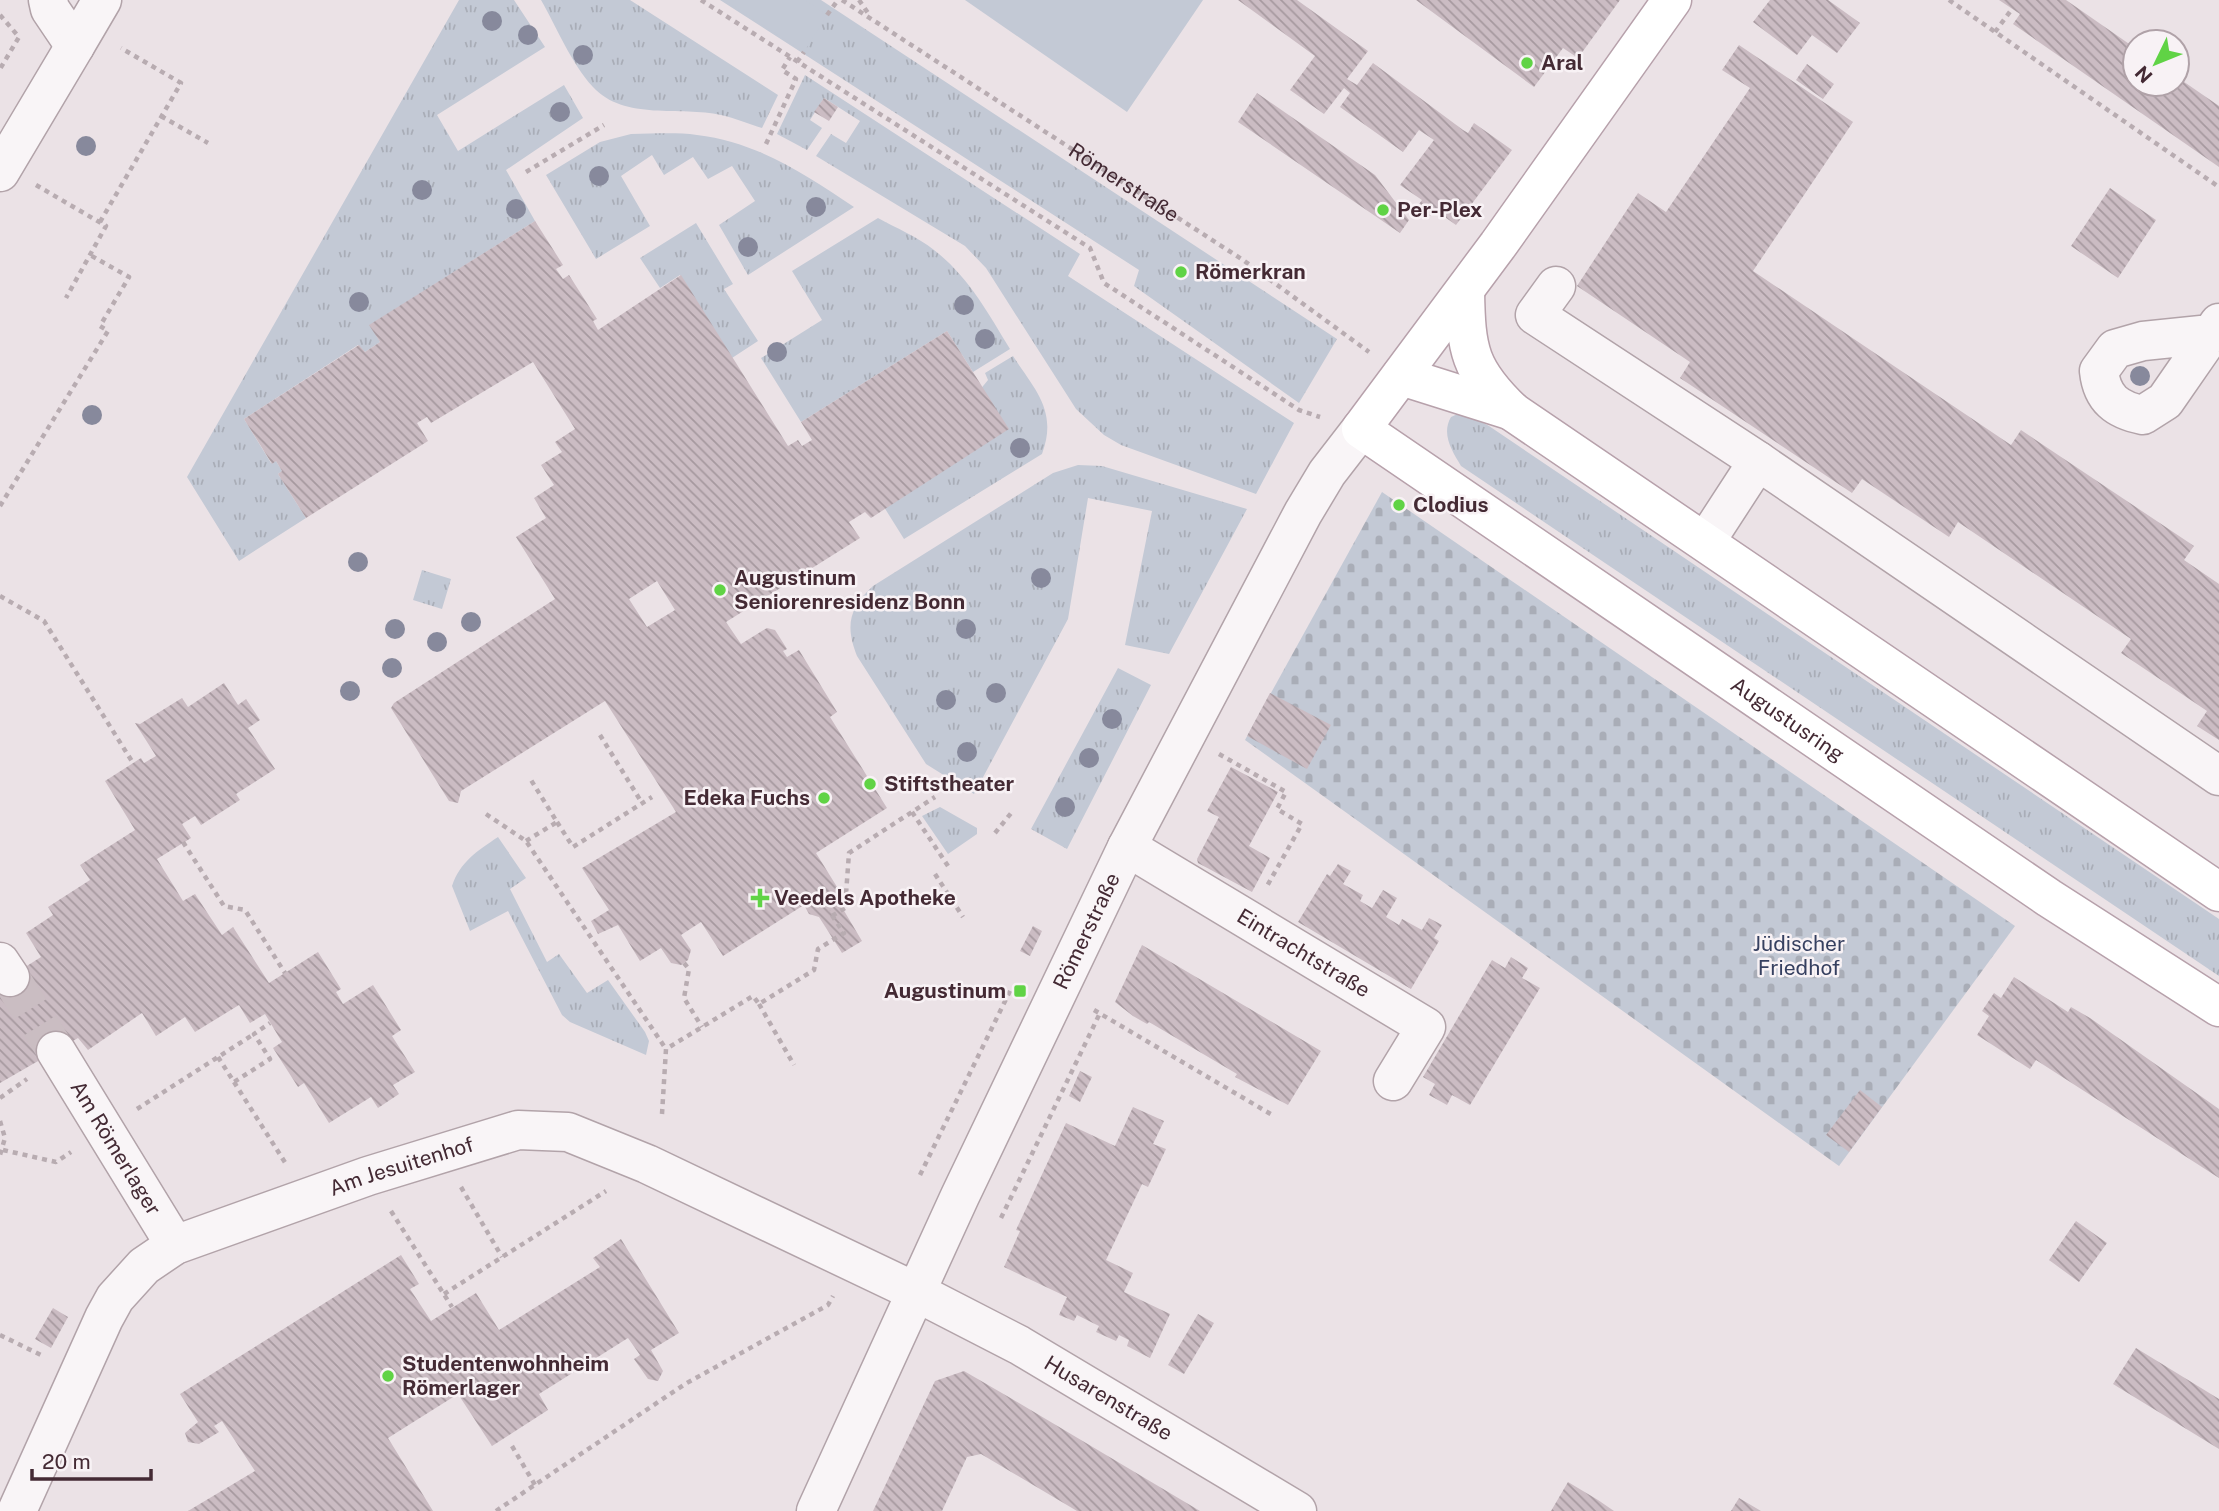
<svg xmlns="http://www.w3.org/2000/svg" width="2219" height="1511" viewBox="0 0 2219 1511" font-family="'Public Sans',sans-serif">
  <style>
    .grass { fill: url(#grass-tufts) }
    .cemetery { fill: url(#cemetery-stones) }
    .garden { fill: #c3c9d5 }
    .building { fill: url(#building-back-hatch); fill-rule: evenodd }
    .lines { fill: none; stroke-linecap: round; stroke-linejoin: round }
    .minor-tunnel { stroke: #cabdc2; stroke-width: 38; stroke-dasharray: 38 19; stroke-linecap: butt }
    .minor-casing { stroke: #b2a3a9; stroke-width: 41 }
    .major-casing { stroke: #b7a1ab; stroke-width: 41 }
    .path { stroke: #b8acb1; stroke-width: 4.5; stroke-dasharray: 5 5; stroke-linecap: butt }
    .minor { stroke: #f9f5f7; stroke-width: 38 }
    .major { stroke: #fff; stroke-width: 38 }
    .tree { fill: #87899c }
    .poi-dot { fill: #60d345; stroke: #f8f2f5; stroke-width: 2.5 }
    .labels { text-anchor: middle; stroke-width: 5; stroke-linejoin: round; paint-order: stroke }
    .poi-label { font-size: 21px; font-weight: bold; fill: #442a34; stroke: #f8f2f5; text-anchor: start }
    .street-label { font-size: 21px; fill: #442a34; stroke: #f8f2f5 }
    .park-label { font-size: 21px; fill: #364060; stroke: #f8f2f5 }
  </style>
  <defs>
    <pattern id="grass-tufts" width="24" height="20" patternUnits="userSpaceOnUse" patternTransform="scale(1.75)"><rect width="24" height="20" fill="#c3c9d5"/><path d="M3 7l-1-3M5 7V3M7 7l1-3M15 17l-1-3M17 17v-4M19 17l1-3" fill="none" stroke="#a9adb7"/></pattern>
    <pattern id="cemetery-stones" width="16" height="16" patternUnits="userSpaceOnUse" patternTransform="scale(1.75)"><rect width="16" height="16" fill="#c3c9d5"/><path d="M2 7V4a2 2 0 0 1 4 0v3zM10 15v-3a2 2 0 0 1 4 0v3z" fill="#a9adb7"/></pattern>
    <pattern id="building-back-hatch" width="6" height="6" patternUnits="userSpaceOnUse" patternTransform="scale(1.75)"><rect width="6" height="6" fill="#cbbcc3"/><path d="M-1 5l2 2M0 0l6 6M5-1l2 2" fill="none" stroke="#a6999f"/></pattern>
  </defs>
  <rect width="100%" height="100%" fill="#ebe2e6"/>
  <path class="grass" d="M459,0H514L545,47L437,115L458,151L564,85L583,118L506,170L535,221L370,325L380,342L365,352L358,345L244,419L271,463L276,461L282,471L278,474L306,518L239,561L187,477Z
    M541,0H630L778,95L762,128C749,124 735,118 721,115C681,106 624,121 593,87C571,63 557,28 541,0Z
    M720,0H821L1337,339L1299,403L1134,286L1139,270Z
    M805,75L1080,254L1068,276L1294,423L1256,494L1121,445L1104,435L1076,409L986,268L965,246L816,156L831,134L846,143L860,121L824,98L810,120L822,128L807,150L777,134Z
    M631,134C652,134 675,132 697,135C757,142 805,174 854,207L748,275L719,225L755,201L732,166L708,179L693,157L664,175L652,155L621,176L650,226L596,259L546,175L600,142Z
    M878,218C896,228 918,237 934,250C968,276 988,313 1010,349L973,372L947,331L801,422L761,358L822,320L792,271Z
    M696,223L733,284L724,289L758,341L732,358L680,275L660,288L640,258Z
    M1013,356C1035,390 1058,411 1042,454L904,539L884,507L988,380L985,373Z
    M1462,412L1489,426L2219,919V976L1461,466C1452,451 1441,434 1451,417Z
    M1078,465L1102,466L1247,509L1169,654L1125,645L1152,511L1088,498L1068,619L974,794L926,764L857,656C845,626 849,608 873,586L1053,473Z
    M422,570L451,579L442,609L413,600Z
    M1118,668L1151,685L1067,849L1031,829Z
    M940,807L977,828V834L948,854L922,816Z
    M498,837L526,878L510,889L547,962L559,954L587,993L608,980L645,1032L649,1041L646,1055L570,1022L562,1015L508,911L470,931L452,886C460,862 477,851 498,837Z"/>
  <path class="cemetery" d="M1382,492L2015,926L1839,1166L1245,740Z"/>
  <path class="garden" d="M725,0H805L827,15L804,52Z
    M965,0H1203L1127,112Z"/>
  <path class="building" d="M1238,0H1297L1368,51L1347,79L1357,85L1373,63L1463,130L1468,133L1474,123L1512,150L1456,225L1435,210L1430,216L1417,207L1422,200L1400,185L1434,140L1419,130L1403,152L1340,107L1350,93L1344,88L1324,114L1290,90L1315,56Z
    M1416,0H1620L1578,58L1563,48L1534,87Z
    M1770,0H1828L1860,23L1837,53L1812,35L1797,55L1753,22Z
    M1999,0H2066L2135,48V84H2177V77L2219,106V167L2013,24L2020,14Z
    M1739,45L1853,122L1753,271L2011,445L2021,430L2194,546L2184,560L2219,584V740L2197,726L2207,711L2121,653L2131,639L1958,522L1949,537L1862,479L1852,493L1680,378L1690,362L1577,286L1638,193L1666,212L1750,88L1722,70Z
    M1807,64L1834,84L1823,99L1796,80Z
    M1257,93L1375,175L1409,220L1400,233L1238,122Z
    M824,98L838,107L829,121L814,112Z
    M2110,188L2156,220L2118,278L2071,246Z
    M535,221L563,265L556,269L563,279L569,275L597,319L593,321L598,330L681,275L788,446L798,440L802,446L812,440L801,422L947,331L1009,429L871,518L865,512L849,522L860,538L726,622L741,644L767,628L775,630L787,649L783,651L787,657L799,650L837,712L830,717L887,808L816,853L842,895L840,904L862,941L842,953L819,917L809,914L804,905L723,956L701,922L681,935L691,950L688,960L681,965L671,963L661,948L640,961L618,925L598,934L591,921L609,910L582,868L676,812L605,701L461,791L458,803L449,801L391,708L394,703L555,599L516,537L546,518L534,498L554,485L541,465L562,452L555,442L575,429L533,362L431,423L427,417L417,423L428,441L306,518L278,474L282,471L276,461L272,464L244,419L359,345L365,352L380,342L369,325ZM657,581L675,610L647,627L629,599Z
    M224,683L238,705L246,699L260,720L248,728L275,769L236,794L240,800L201,825L195,816L182,824L191,838L157,859L183,901L195,894L222,935L233,927L269,983L318,952L341,989L336,992L343,1004L373,985L401,1030L392,1036L415,1072L393,1085L399,1094L378,1108L371,1097L329,1123L304,1083L298,1087L273,1048L282,1042L265,1014L250,1023L239,1005L195,1032L185,1017L156,1036L142,1013L88,1050L78,1038L0,1083V983L41,957L26,933L53,915L48,907L90,880L80,865L135,830L105,781L141,758L144,763L156,756L135,723L140,724L182,698L188,707Z
    M1270,693L1331,725L1307,769L1247,736Z
    M1231,767L1278,792L1249,846L1270,858L1252,892L1198,863L1197,859L1219,817L1207,811Z
    M1338,864L1351,871L1343,884L1363,895L1360,901L1372,908L1383,890L1397,898L1386,917L1399,925L1402,919L1422,930L1429,918L1442,925L1434,938L1439,941L1411,989L1298,922L1327,874L1330,876Z
    M1033,926L1042,931L1030,956L1020,951Z
    M1142,945L1321,1051L1288,1105L1235,1077L1237,1074L1149,1022L1147,1024L1133,1016L1115,1002Z
    M1511,957L1528,968L1522,978L1540,988L1470,1105L1452,1095L1447,1105L1429,1095L1435,1084L1423,1077L1492,960L1505,968Z
    M2014,977L2068,1012L2071,1007L2090,1018L2219,1109V1178L2036,1060L2030,1069L1977,1035L1989,1016L1982,1011L1994,993L2001,998Z
    M1080,1071L1092,1077L1080,1102L1069,1096Z
    M1860,1090L1882,1107L1849,1152L1826,1135Z
    M1133,1107L1164,1121L1153,1144L1166,1149L1148,1187L1142,1184L1106,1260L1133,1273L1124,1292L1170,1314L1150,1358L1127,1346L1129,1340L1119,1335L1116,1341L1096,1332L1099,1326L1077,1315L1074,1321L1059,1315L1067,1297L1004,1267L1020,1231L1016,1230L1066,1123L1115,1146Z
    M2076,1221L2107,1243L2079,1282L2049,1260Z
    M621,1239L679,1333L651,1350L663,1371L658,1381L648,1379L634,1359L640,1355L628,1338L539,1394L548,1410L492,1446L458,1394L388,1438L433,1511H188L255,1471L222,1421L214,1426L219,1432L199,1444L188,1442L185,1433L198,1422L180,1394L401,1255L419,1284L410,1289L431,1321L476,1293L499,1330L600,1267L593,1258Z
    M53,1308L68,1317L51,1348L35,1339Z
    M1198,1314L1214,1323L1184,1374L1168,1365Z
    M2136,1348L2219,1399V1449L2113,1384Z
    M964,1371L1007,1396L1200,1511H1077L981,1454L967,1457L942,1511H873L935,1381Z
    M1568,1482L1598,1500L1614,1511H1551Z
    M1739,1498L1761,1511H1731Z"/>
  <g class="lines">
    <path class="minor-tunnel" d="M10,977L56,1051"/>
    <g class="minor-casing">
      <g id="minor">
        <path d="M48,0L50,9L75,46L102,0"/>
        <path d="M0,172L75,46"/>
        <path d="M1556,286L1535,315L1758,461L2219,776"/>
        <path d="M2211,334L2143,341L2115,349L2099,371C2102,399 2117,410 2143,415L2165,401L2219,323"/>
        <path d="M1706,541L1758,461"/>
        <path id="s2" d="M1127,847L1426,1027L1393,1081"/>
        <path d="M0,962L10,977"/>
        <path id="s3" d="M56,1051L175,1245"/>
        <path id="s4" d="M17,1511L104,1318L115,1298L144,1266L175,1245L368,1176L518,1130L568,1132L647,1164L916,1292L1019,1345L1297,1511"/>
        <path id="s5" d="M816,1511L960,1196L1127,847L1303,513L1327,473L1361,429"/>
      </g>
    </g>
    <g class="major-casing">
      <g id="major">
        <path id="s6" d="M1672,0L1498,245L1361,429L2049,898L2219,1007"/>
        <path d="M1465,291C1466,350 1469,370 1513,412L2219,892"/>
        <path d="M1401,376L1512,411"/>
      </g>
    </g>
    <g class="path">
      <path d="M701,0L1090,248L1104,283L1299,410L1320,417"/>
      <path id="s1" d="M842,0L1243,260L1369,352"/>
      <path d="M859,0L870,16"/>
      <path d="M1949,0L2219,187"/>
      <path d="M0,15L19,37L0,69"/>
      <path d="M827,15L838,0"/>
      <path d="M1995,32L2012,9"/>
      <path d="M797,62L804,52"/>
      <path d="M161,116L208,143"/>
      <path d="M766,144L796,79L782,70L790,57"/>
      <path d="M526,172L604,125"/>
      <path d="M36,185L106,226L66,298"/>
      <path d="M100,222L181,83L121,48"/>
      <path d="M0,506L108,331L100,326L129,277L90,255"/>
      <path d="M0,596L44,621L133,763"/>
      <path d="M600,735L642,803"/>
      <path d="M1219,754L1286,792L1277,809L1302,824L1267,886"/>
      <path d="M912,812L948,866"/>
      <path d="M486,814L526,841L666,1049"/>
      <path d="M557,822L573,847L652,797"/>
      <path d="M995,833L1012,812"/>
      <path d="M526,841L557,822L531,780"/>
      <path d="M183,842L224,906L245,910L285,973"/>
      <path d="M935,874L963,917"/>
      <path d="M832,916L845,908L849,853L935,797"/>
      <path d="M684,963L689,969L684,998L702,1027"/>
      <path d="M759,1004L794,1065"/>
      <path d="M1094,1010L1274,1116"/>
      <path d="M218,1057L234,1082L270,1059L254,1034L270,1023"/>
      <path d="M234,1082L286,1164"/>
      <path d="M0,1098L27,1079"/>
      <path d="M137,1109L254,1034"/>
      <path d="M662,1114L666,1049L753,996L759,1004L814,970L818,949L844,933L829,911"/>
      <path d="M0,1121L5,1138L0,1155"/>
      <path d="M3,1150L56,1162L71,1152"/>
      <path d="M920,1175L1012,987"/>
      <path d="M461,1187L502,1257"/>
      <path d="M391,1211L452,1307"/>
      <path d="M1001,1218L1100,1013"/>
      <path d="M444,1294L606,1191"/>
      <path d="M0,1335L43,1356"/>
      <path d="M512,1446L535,1485"/>
      <path d="M496,1511L685,1384L828,1305L833,1296"/>
    </g>
    <use href="#minor" class="minor"/>
    <use href="#major" class="major"/>
  </g>
  <g class="tree">
    <circle cx="492" cy="21" r="10"/>
    <circle cx="528" cy="35" r="10"/>
    <circle cx="583" cy="55" r="10"/>
    <circle cx="560" cy="112" r="10"/>
    <circle cx="86" cy="146" r="10"/>
    <circle cx="599" cy="176" r="10"/>
    <circle cx="422" cy="190" r="10"/>
    <circle cx="816" cy="207" r="10"/>
    <circle cx="516" cy="209" r="10"/>
    <circle cx="748" cy="247" r="10"/>
    <circle cx="359" cy="302" r="10"/>
    <circle cx="964" cy="305" r="10"/>
    <circle cx="985" cy="339" r="10"/>
    <circle cx="777" cy="352" r="10"/>
    <circle cx="2140" cy="376" r="10"/>
    <circle cx="92" cy="415" r="10"/>
    <circle cx="1020" cy="448" r="10"/>
    <circle cx="358" cy="562" r="10"/>
    <circle cx="1041" cy="578" r="10"/>
    <circle cx="471" cy="622" r="10"/>
    <circle cx="395" cy="629" r="10"/>
    <circle cx="966" cy="629" r="10"/>
    <circle cx="437" cy="642" r="10"/>
    <circle cx="392" cy="668" r="10"/>
    <circle cx="350" cy="691" r="10"/>
    <circle cx="996" cy="693" r="10"/>
    <circle cx="946" cy="700" r="10"/>
    <circle cx="1112" cy="719" r="10"/>
    <circle cx="967" cy="752" r="10"/>
    <circle cx="1089" cy="758" r="10"/>
    <circle cx="1065" cy="807" r="10"/>
  </g>
  <g class="poi-dot">
    <circle cx="1527" cy="63" r="7"/>
    <circle cx="1383" cy="210" r="7"/>
    <circle cx="1181" cy="272" r="7"/>
    <circle cx="1399" cy="505" r="7"/>
    <circle cx="720" cy="590" r="7"/>
    <circle cx="870" cy="784" r="7"/>
    <circle cx="824" cy="798" r="7"/>
    <path d="M756.5 887.5h7v7h7v7h-7v7h-7v-7h-7v-7h7z"/>
    <rect x="1013" y="984" width="14" height="14" rx="3.5"/>
    <circle cx="388" cy="1376" r="7"/>
  </g>
  <g class="labels">
    <g class="poi-label">
      <text x="1541" y="70">Aral</text>
      <text x="1397" y="217">Per-Plex</text>
      <text x="1195" y="279">Römerkran</text>
      <text x="1413" y="512">Clodius</text>
      <text x="734" y="585">Augustinum<tspan x="734" dy="24">Seniorenresidenz Bonn</tspan></text>
      <text x="884" y="791">Stiftstheater</text>
      <text x="810" y="805" text-anchor="end">Edeka Fuchs</text>
      <text x="774" y="905">Veedels Apotheke</text>
      <text x="1006" y="998" text-anchor="end">Augustinum</text>
      <text x="402" y="1371">Studentenwohnheim<tspan x="402" dy="24">Römerlager</tspan></text>
    </g>
    <g class="street-label">
      <text dy="7" stroke="none"><textPath href="#s1" startOffset="336">Römerstraße</textPath></text>
      <text dy="7" stroke="none"><textPath href="#s6" startOffset="1046">Augustusring</textPath></text>
      <text dy="7" stroke="none"><textPath href="#s5" startOffset="640">Römerstraße</textPath></text>
      <text dy="7" stroke="none"><textPath href="#s2" startOffset="206">Eintrachtstraße</textPath></text>
      <text dy="7" stroke="none"><textPath href="#s3" startOffset="114">Am Römerlager</textPath></text>
      <text dy="7" stroke="none"><textPath href="#s4" startOffset="555">Am Jesuitenhof</textPath></text>
      <text dy="7" stroke="none"><textPath href="#s4" startOffset="1330">Husarenstraße</textPath></text>
    </g>
    <g class="park-label">
      <text x="1799" y="951">Jüdischer<tspan x="1799" dy="24">Friedhof</tspan></text>
    </g>
  </g>
  <g transform="translate(2156 63) rotate(227)"><circle r="33" fill="#f8f2f5" stroke="#b0a2a8" stroke-width="2"/>
  <path d="M0-5L12 26L0 18L-12 26Z" fill="#60d345"/>
  <text y="-10" font-size="19" font-weight="bold" text-anchor="middle" fill="#442a34">N</text>
  </g>
  <path d="M32 1469v10h119v-10" fill="none" stroke="#442a34" stroke-width="3.5"/>
  <text x="42" y="1469" font-size="21" fill="#442a34" stroke="#f8f2f5" stroke-width="5" paint-order="stroke">20 m</text>
</svg>
